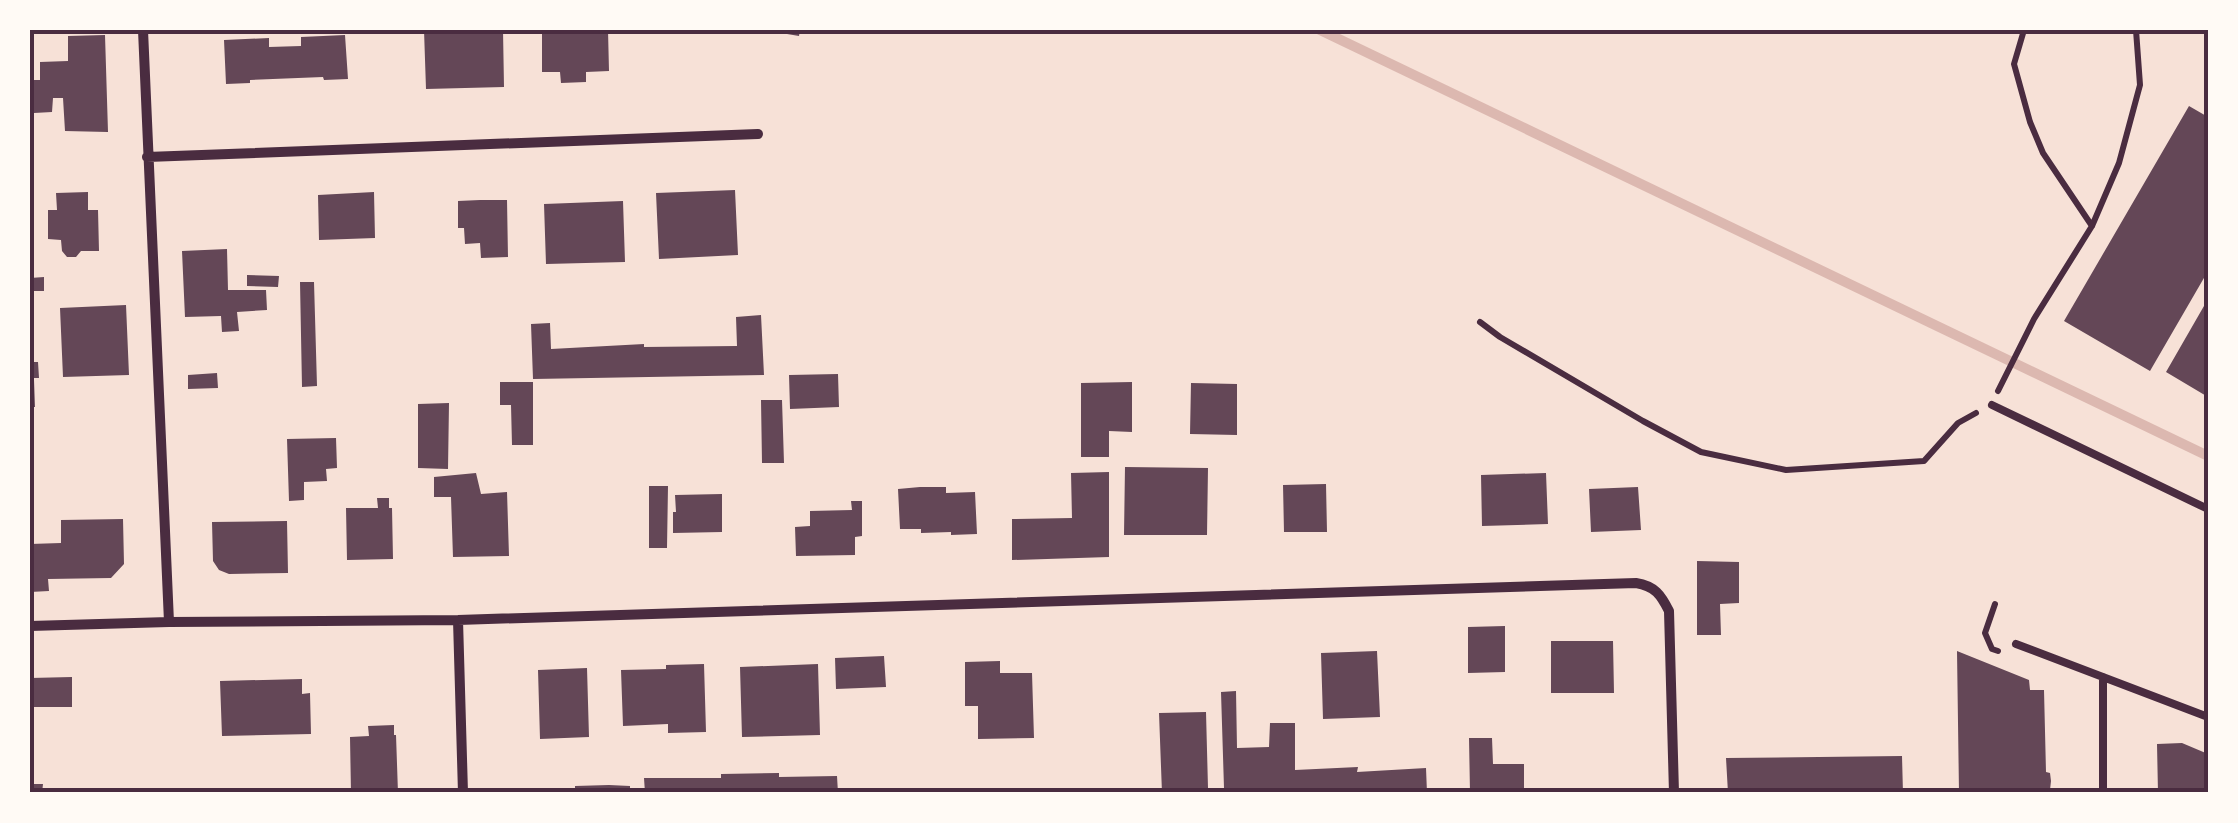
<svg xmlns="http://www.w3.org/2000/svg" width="2238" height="823" viewBox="0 0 2238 823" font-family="Rubik,sans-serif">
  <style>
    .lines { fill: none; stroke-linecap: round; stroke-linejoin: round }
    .stream { stroke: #dcb8b0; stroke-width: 10 }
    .building { fill: #644757 }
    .path { stroke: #4a2c40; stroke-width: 6 }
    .service { stroke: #4a2c40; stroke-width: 8 }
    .minor { stroke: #4a2c40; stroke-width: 10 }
    .neatline { fill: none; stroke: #4a2c40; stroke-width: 4 }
  </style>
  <rect width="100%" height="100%" fill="#f7e1d7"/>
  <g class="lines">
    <path class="stream" d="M1320,30L2208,456"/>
  </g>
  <path class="building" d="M424,30H503L504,87L426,89Z
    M542,30H608L609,71L586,72V82L561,83L560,72H542Z
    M775,30H800L799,36L775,32Z
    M105,35L108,132L65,131L63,98H53L52,112L34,113L33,124H30V80H40V62L68,61V36Z
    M345,35L348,79L324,80L323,77L250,80V83L226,84L224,40L269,38V47L301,46V37Z
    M2189,106L2208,117V271L2150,371L2064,321Z
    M735,190L738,255L659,259L656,193Z
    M88,192V210H98L99,251H81L76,257H67L62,251L61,240L48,239V210H57L56,193Z
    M374,192L375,238L319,240L318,195Z
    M480,200H507L508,257L481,258L480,243L465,244L464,228H458V201Z
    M623,201L625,262L546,264L544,204Z
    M227,249L228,290H266L267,310L237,312L239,331L222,332L221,316L185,317L182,251Z
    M247,275L279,276L278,287L247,286Z
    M44,277V291H30V278Z
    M300,282H314L317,386L302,387Z
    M2208,299V397L2166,372Z
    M126,305L129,375L63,377L60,308Z
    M761,315L764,375L533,379L531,324L550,323L551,349L644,344V347L737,346L736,317Z
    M30,362H38L39,378H30Z
    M217,373L218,388L188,389V375Z
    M838,374L839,407L790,409L789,375Z
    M30,380H34L35,407H30Z
    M500,382H533V445H512L511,405H500Z
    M1132,382V432L1109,431V457H1081V383Z
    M1191,383L1237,384V435L1190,434Z
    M761,400H782L784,463H762Z
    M449,403L448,469L418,468V404Z
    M336,438L337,468L326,469L327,481L304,482V500L289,501L287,439Z
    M1125,467L1208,468L1207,535H1124Z
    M1109,472V557L1012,560V519L1072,518L1071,473Z
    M476,473L481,494L507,492L509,556L453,557L451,497H434V477Z
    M1546,473L1548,524L1482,526L1481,475Z
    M1326,484L1327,532H1284L1283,485Z
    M649,486H668L667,548H649Z
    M920,487H946V493L975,492L977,534L951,535V532L921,533V529H900L898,489Z
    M1638,487L1641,530L1591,532L1589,489Z
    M722,494V532L673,533V512H676L675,495Z
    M377,498H389V508H392L393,559L347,560L346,508H378Z
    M851,501H862V536L855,537V555L796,556L795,527L810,526V511L852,510Z
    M123,519L124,564L111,578L48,579L49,591L30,592V544L61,543V520Z
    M287,521L288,573L229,574L219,570L213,561L212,522Z
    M1697,561L1739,562V603L1720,604L1721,635H1697Z
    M1505,626V672L1468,673V627Z
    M1551,641H1613L1614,693H1551Z
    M1377,651L1380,717L1323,719L1321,653Z
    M1957,651L2029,680L2030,690H2044L2046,772L2050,773L2051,781L2050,790L2046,791V793H1959Z
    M884,656L886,687L836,689L835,658Z
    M1000,661V673H1032L1034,738L978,739V706H965V662Z
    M704,664L706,732L668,733V724L623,726L621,670L666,669V665Z
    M818,664L820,735L742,737L740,667Z
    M587,668L589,737L540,739L538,670Z
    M72,677V707H30V678Z
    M302,679V694L310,693L311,734L222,736L220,681Z
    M1236,691L1237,748L1269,747L1270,723H1295V770L1358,767L1357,772L1426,768L1427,793H1162L1159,713L1206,712L1208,788H1224L1221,692Z
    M394,725V735H396L398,793H351L350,737L369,736L368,726Z
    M1469,738H1492L1493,764H1524V790L1470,792Z
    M2182,743L2208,754V793H2158L2157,744Z
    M1902,756L1903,793H1728L1726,758Z
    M779,773V777L837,776L838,793H645L644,778H721V774Z
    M30,784H43L42,793H30Z
    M609,785L630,786V793H575V786Z"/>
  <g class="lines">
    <path class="path" d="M2024,30L2014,64L2030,122L2043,153L2092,226
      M1480,322L1500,337L1643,421L1701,452L1786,470L1924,461L1958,423L1976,413
      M1998,391L2034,319L2092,226L2119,163L2140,85L2136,30
      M1995,604L1985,633L1992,649L1998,651"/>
    <path class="service" d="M1992,405L2208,509
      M2016,644L2208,717
      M2103,677V793"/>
    <path class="minor" d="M143,30L169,622
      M147,157L758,134
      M458,620L463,793
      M30,626L169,622L458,620L1636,583C1655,586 1661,595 1669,611L1674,793"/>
  </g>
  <rect width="2238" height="823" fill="none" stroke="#fffaf5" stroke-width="65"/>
  <rect x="32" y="32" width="2174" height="758" class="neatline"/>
</svg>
